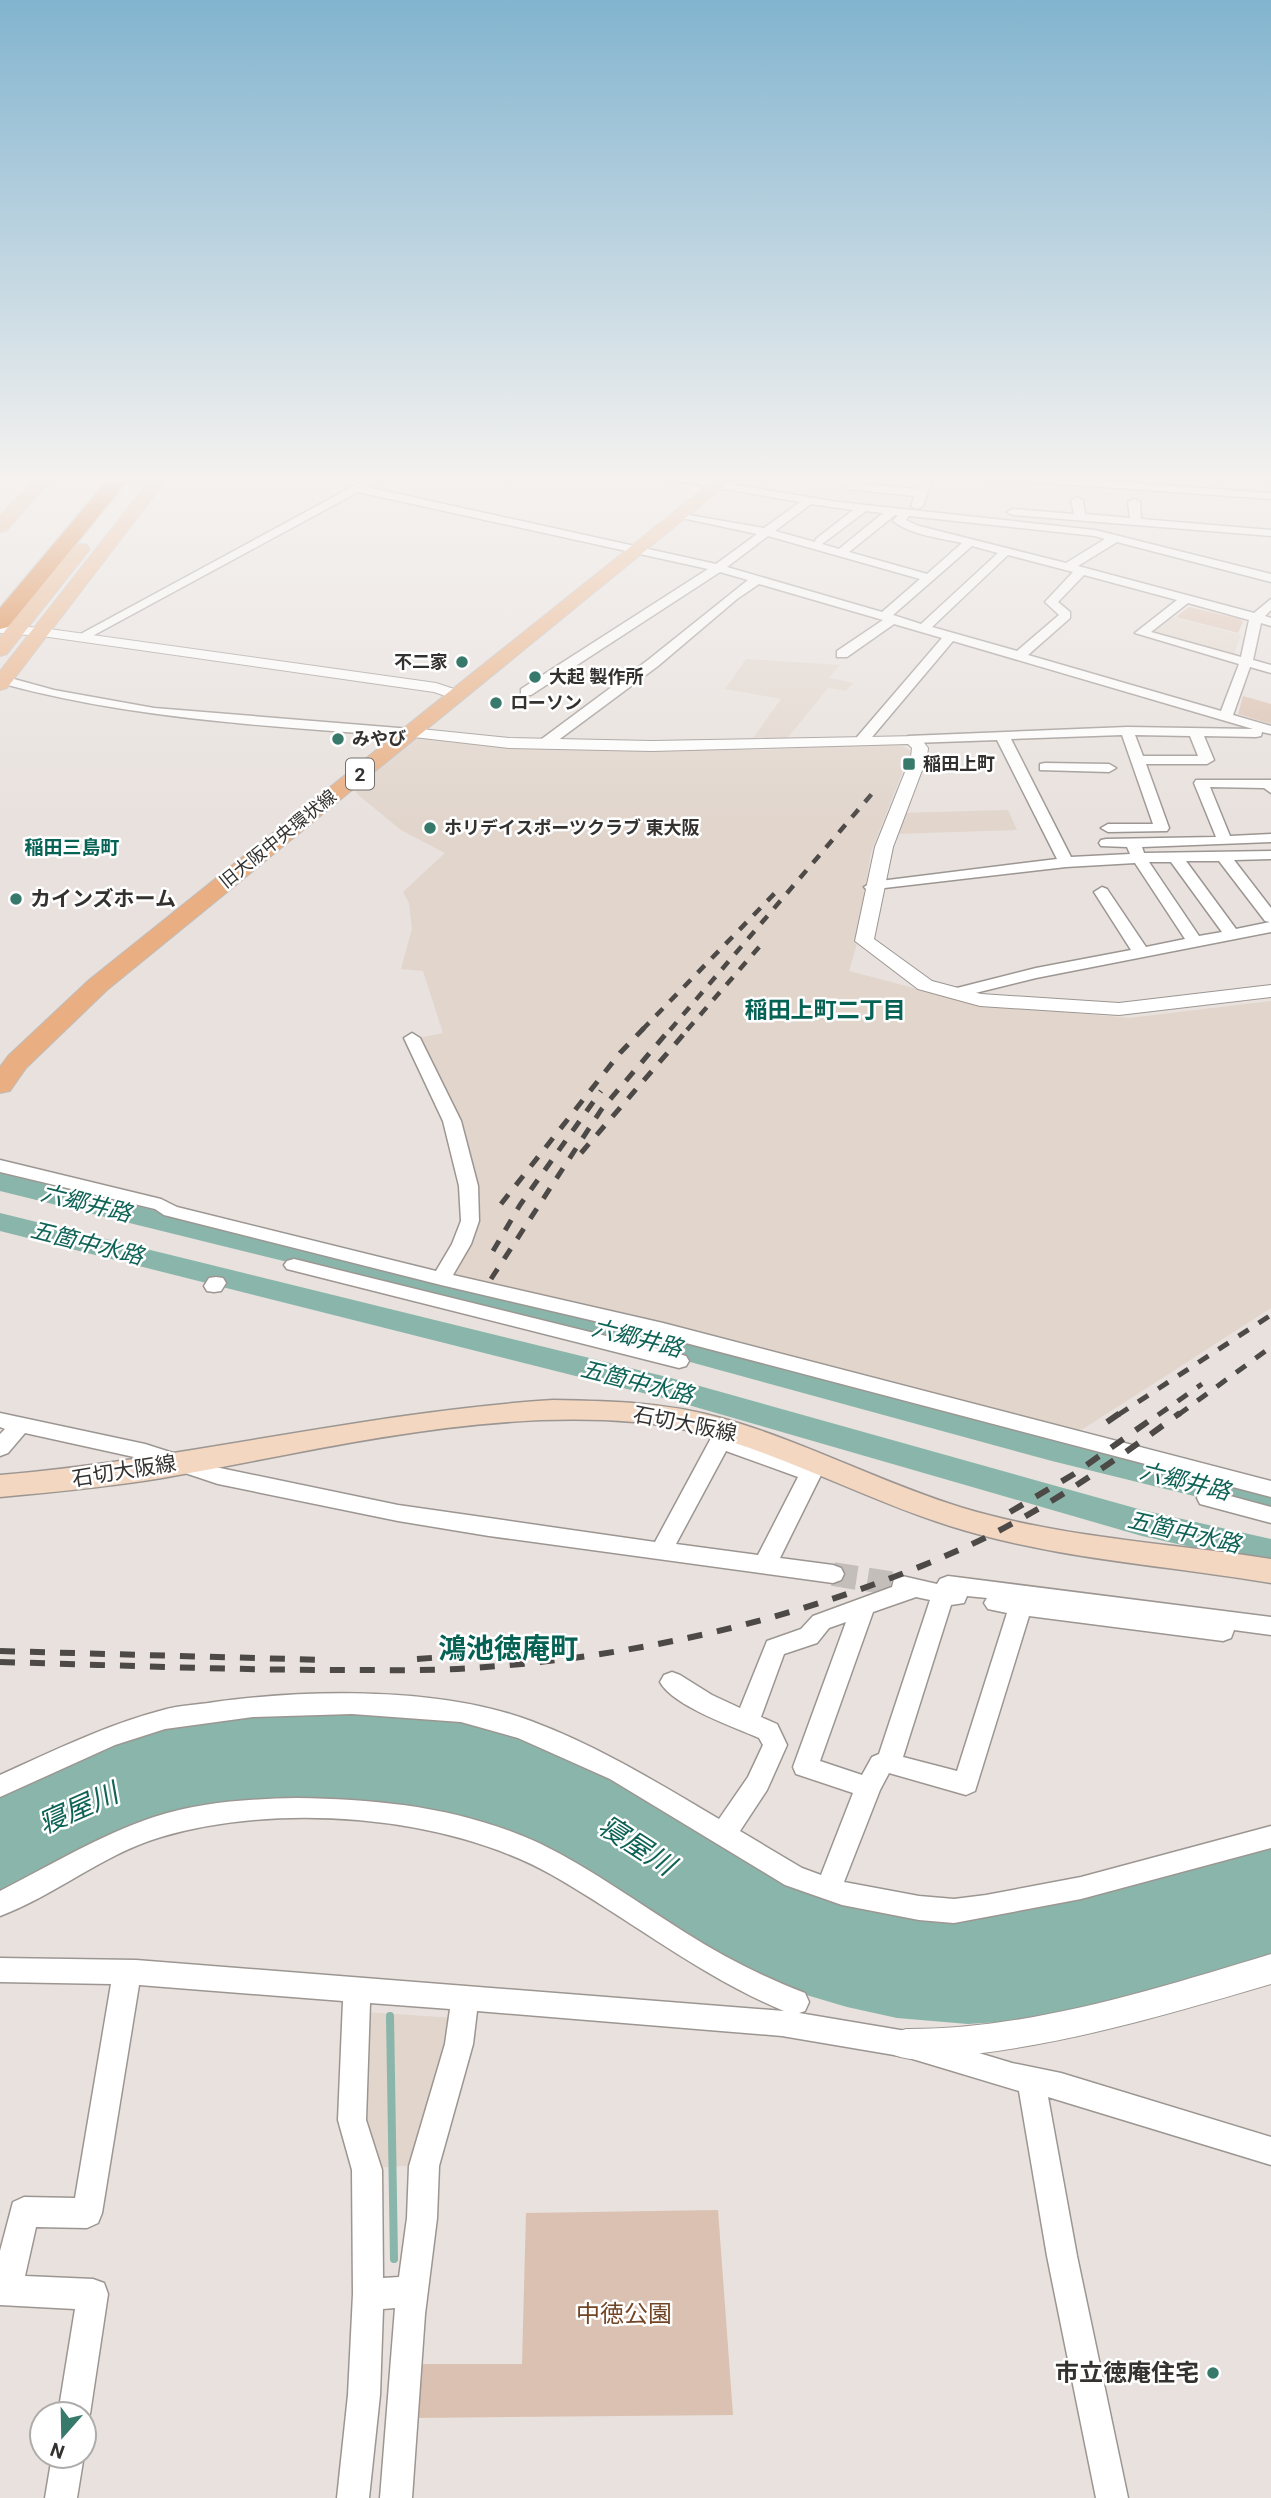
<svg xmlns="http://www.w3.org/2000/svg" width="1271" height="2498" viewBox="0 0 1271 2498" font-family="Roboto,'Noto Sans JP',sans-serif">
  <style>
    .built { fill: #e1d5cc }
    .green { fill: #dbc1b1 }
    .water { fill: #8ab5aa }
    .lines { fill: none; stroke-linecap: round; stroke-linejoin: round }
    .stream { stroke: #8ab5aa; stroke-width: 8 }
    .river { fill: #8ab5aa; fill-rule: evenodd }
    .minor-tunnel { stroke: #c4beba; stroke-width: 24; stroke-dasharray: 24 11; stroke-linecap: butt }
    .minor-casing { stroke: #9c9692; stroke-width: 3 }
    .tertiary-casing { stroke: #9c9692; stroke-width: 2 }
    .secondary-casing { stroke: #9c9692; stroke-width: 3 }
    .primary-casing { stroke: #bebdbd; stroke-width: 2 }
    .motorway-casing { stroke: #bebdbd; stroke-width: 3 }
    .minor { fill: #fff; fill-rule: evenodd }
    .tertiary { fill: #fff; fill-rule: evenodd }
    .secondary { fill: #f4d7c1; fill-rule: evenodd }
    .primary { fill: #e9af83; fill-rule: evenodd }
    .motorway { fill: #da7930; fill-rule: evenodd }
    .rail-far2 { stroke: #4c4947; stroke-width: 4.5; stroke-dasharray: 10 10; stroke-linecap: butt }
    .rail-far1 { stroke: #4c4947; stroke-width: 5; stroke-dasharray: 12 12; stroke-linecap: butt }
    .rail { stroke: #4c4947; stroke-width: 6; stroke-dasharray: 15 15; stroke-linecap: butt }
    .poi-dot { fill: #377a6c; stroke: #fff; stroke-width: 2.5 }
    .labels { text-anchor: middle; stroke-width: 5; stroke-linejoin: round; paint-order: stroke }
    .far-poi-label { font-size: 18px; font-weight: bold; fill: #343230; stroke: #fff; text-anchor: start }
    .far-street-label { font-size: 18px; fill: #343230; stroke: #fff }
    .shield { fill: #fff; stroke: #71706e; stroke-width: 2 }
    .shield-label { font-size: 19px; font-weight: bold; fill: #343230 }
    .far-neighbourhood-label { font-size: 19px; font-weight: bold; fill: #066254; stroke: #fff }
    .poi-label { font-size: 21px; font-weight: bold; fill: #343230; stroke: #fff; text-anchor: start }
    .street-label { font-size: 21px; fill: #343230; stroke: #fff }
    .neighbourhood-label { font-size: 23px; font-weight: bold; fill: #066254; stroke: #fff }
    .water-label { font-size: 23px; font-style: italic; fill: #0f6356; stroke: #fff }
    .near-park-label { font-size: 24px; fill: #734525; stroke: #fff }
    .near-poi-label { font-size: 24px; font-weight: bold; fill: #343230; stroke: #fff; text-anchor: end }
    .near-neighbourhood-label { font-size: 28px; font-weight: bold; fill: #066254; stroke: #fff }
    .near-water-label { font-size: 28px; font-style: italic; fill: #0f6356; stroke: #fff }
  </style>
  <rect width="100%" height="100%" fill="#e8e1dd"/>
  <path class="built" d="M1173,617L1241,635L1233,656L1151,634Z
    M746,659L840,665L829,678L854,683L846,691L828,688L786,740L751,741L781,699L725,689Z
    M423,737L518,747L761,750L897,743L911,751L871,852L856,947L849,971L974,1004L1129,1018L1271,1001V1308L1083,1429L1074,1431L459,1278L453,1271L477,1219L418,1038L443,1033L423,971L401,969L412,929L409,903L403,892L445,853L401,830L357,794L354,786L414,740Z
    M1008,810L1017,830L893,834L900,813Z
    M363,2012L455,2018L416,2165L375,2168L359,2120Z"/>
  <path class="green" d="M1189,607L1239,619L1243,622L1238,633L1176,617Z
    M1243,696L1271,704V724L1238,714Z
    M718,2210L733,2415L414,2418L416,2364H522L526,2213Z"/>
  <path class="water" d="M302,1710L459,1717L575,1758L713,1837L918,1915L1271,1845V1957L1141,1996L1016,2021L968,2024L897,2018L847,2007L776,1986L508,1833L223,1806L0,1897V1794L64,1763L166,1725Z"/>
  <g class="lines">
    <path class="stream" d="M390,2016L394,2259"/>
    <path class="river" d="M0,1173L661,1332L1052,1437L1271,1489V1515L1052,1461L661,1354L0,1191Z
      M0,1213L671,1378L1142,1510L1271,1539V1565L1142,1536L671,1400L0,1231Z"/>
    <path class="minor-tunnel" d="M833,1574L902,1585"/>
    <g class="minor-casing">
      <path id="minor" d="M374,475H386L367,487L716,564L757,534L677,517V513L764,528L800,502L660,478L655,475H677L838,502L1095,530L1271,574V582L1117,542L1078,566L1254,613L1271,599V610L1265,616L1271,618V626L1261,623L1253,660L1271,665V673L1250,667L1233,715L1271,726V734L1262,732L1261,736L1256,737L1204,736L1214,760L1207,764H1146L1169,828L1167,831L1108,832L1101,828L1108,824H1153L1122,735L1011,739L1071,857L1130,854L1127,847L1101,846L1099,843L1101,840L1106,839L1216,837L1194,783L1196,780H1271V793L1264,788L1210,787L1230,836L1271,834V842L1142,847L1144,853L1271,851V859L1234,860L1271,908V932L1036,978L955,998L949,996L947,993L949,990L1036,968L1131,950L1094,892L1102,887L1107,889L1146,947L1185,939L1135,863L1066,867L867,890L864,887L872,882L1057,859L997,740L913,743L908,742V736L1127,727L1253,729L953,641L867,743H857V737L942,638L894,624L847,657H837V651L883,620L759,584L737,599L658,666L549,747H539V741L648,660L748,580L720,572L531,695H521V689L708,569L358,492L85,640H77L75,637ZM811,504L853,510L816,539L815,542L775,531ZM866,511L883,513L839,549L822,544ZM895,515H898L893,521C911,535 940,538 962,543L927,574L849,552ZM909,516L1095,536L1105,539L1066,563L919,526L906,520ZM768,536L920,579L882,612L727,567ZM972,546L998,553L921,624L893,615ZM1008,555L1073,572L1045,602L1059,615L1017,651L932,627ZM1084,575L1177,600L1135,633L1239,664L1221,711L1028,655L1070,618V612L1058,602ZM1188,603L1249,620L1241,657L1151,632ZM1135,735L1190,736L1198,756H1143ZM1186,861H1219L1265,921L1270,922L1236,929ZM1149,862H1171L1222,932L1199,936Z
        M854,475H864L859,484L918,489L924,475H934L923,506L917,509L911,506L915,496L848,489L847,487Z
        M973,475H1018L1271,493V499L978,478Z
        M1077,497L1083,500L1085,514L1130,518L1128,502L1134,499L1140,502L1141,519L1271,530V536L1013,515L1007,512L1013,509L1074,514L1071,500Z
        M3,676L54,690L154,708L411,729L418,733L411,737C272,726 135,720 0,683V677Z
        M1045,763L1109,764L1116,768L1109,772L1040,770V764Z
        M412,1033L420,1038L461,1121L478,1186L479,1221L471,1244L453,1275L663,1323L1271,1481V1497L663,1337L441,1285L164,1215L155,1209L0,1172V1160L161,1199L177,1207L436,1271L452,1244L461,1221L459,1186L443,1121L404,1038Z
        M294,1259L679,1354L686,1356L689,1361L686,1366L679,1368L287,1269L284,1265L287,1261Z
        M216,1277L223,1278L226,1283L221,1291L214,1292L207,1291L204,1286L209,1278Z
        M0,1413L145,1444L220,1468L398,1505L655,1542L717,1427L725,1424L733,1427L736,1432L733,1437L819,1467L822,1473L780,1558L833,1565L841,1568L844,1574L841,1580L833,1583L489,1536L398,1521L218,1484L143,1459L25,1433L8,1453L0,1456V1434L5,1429L0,1427ZM726,1451L798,1477L758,1555L676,1544Z
        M1208,1490L1271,1507V1523L1200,1504L1197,1498L1200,1492Z
        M902,1576L937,1584L940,1579L948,1576L1271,1617V1635L1234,1630L1231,1638L1223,1641L1029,1616L975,1791L966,1795L889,1773L880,1790L844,1882L919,1896L954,1899L986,1895L1081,1877L1271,1826V1848L1081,1899L954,1923L919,1920L842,1905L785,1885L610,1779L518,1738L461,1722L352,1714L253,1717L165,1729L115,1745L0,1797V1775C53,1751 106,1725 163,1710C180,1705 198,1705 215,1702C310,1689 441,1687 531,1721C598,1746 658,1783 719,1819L748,1777L763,1745L759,1738C734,1727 673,1706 660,1682L664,1675L672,1672L680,1675L712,1695L740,1708L767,1641L801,1629L813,1616L892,1587L894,1579ZM967,1596L987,1598L984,1603L988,1609L1007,1613L957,1771L903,1757L951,1605L964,1603ZM916,1597L930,1600L879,1754L872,1757L862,1775L820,1761L873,1612ZM846,1622L793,1767L796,1774L853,1793L821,1875L802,1868L740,1831L767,1790L787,1745L777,1724L761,1717L784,1654L817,1643L829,1628Z
        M297,1798C381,1799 464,1808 541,1844C592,1869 638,1903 686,1933C724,1957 763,1977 805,1993L809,2002L805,2011L799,2013L906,2031L1012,2063L1061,2073L1271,2137V2165L1048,2097L1077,2256L1128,2498H1096L1047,2256L1019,2091L906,2057L782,2036L477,2011L473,2044L439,2166L437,2218L425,2314L412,2498H380L395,2308L383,2309L380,2395L369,2498H337L348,2395L353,2294L352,2170L338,2120L343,2001L139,1985L102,2213L98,2223L87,2228L36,2227L25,2276L93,2279L104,2283L108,2294L90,2414L85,2425L84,2414H58L75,2309L0,2305V2251L13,2202L24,2197L75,2198L111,1984L0,1982V1958L136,1960L784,2011C700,1976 631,1920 552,1875C446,1815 278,1802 161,1837C103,1854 56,1895 0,1916V1891C51,1865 100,1835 154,1817C200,1802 249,1799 297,1798ZM370,2003L450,2009L445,2044L409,2166L407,2218L399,2277L383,2278L382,2170L366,2120Z
        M52,2456L84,2455L77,2498H45Z"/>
    </g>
    <g class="tertiary-casing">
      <path id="tertiary" d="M0,625L42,628L436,683L463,692L465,695L457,700L434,692L42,636L0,633Z
        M411,728L509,738L652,741L919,736L928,748L927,757L893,847L874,939L932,981L981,994L1119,1003L1271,985V997L1119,1015L980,1006L918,989L855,941L875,847L911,757L912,748L908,744L652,751L509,748L405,736L403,733L405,730Z
        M1271,1954V1984C1173,2013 1075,2042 974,2054C948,2058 919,2064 894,2055L889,2044L894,2033L906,2029C1027,2030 1156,1989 1271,1954Z"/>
    </g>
    <g class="secondary-casing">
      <path id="secondary" d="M553,1400C610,1401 665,1402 721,1418C804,1441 881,1483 963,1508C1063,1538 1169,1543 1271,1559V1583C1164,1565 1054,1559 950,1526C844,1493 747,1431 634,1422C476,1409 317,1451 162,1478C108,1487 54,1492 0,1497V1475C186,1459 367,1412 553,1400Z"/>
    </g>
    <g class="primary-casing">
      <path id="primary" d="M38,475H55L6,531L0,532V516Z
        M154,475H170L7,688L0,690V671Z
        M720,475H738L107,990L26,1068L10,1091L0,1093V1067L8,1056L89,980Z
        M81,544L87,545L90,549L87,553L7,654L0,656V637L75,545Z"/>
    </g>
    <g class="motorway-casing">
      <path id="motorway" d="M112,475H132L8,627L0,629V608Z"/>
    </g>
    <use href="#minor" class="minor"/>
    <use href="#tertiary" class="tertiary"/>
    <use href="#secondary" class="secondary"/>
    <use href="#primary" class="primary"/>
    <use href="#motorway" class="motorway"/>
    <path class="rail-far2" d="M642,1030L776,892
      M670,1030L876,789
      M687,1030L760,946"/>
    <path class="rail-far1" d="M581,1153L689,1028
      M501,1204L620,1053L644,1028
      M493,1251L520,1205L601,1091
      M491,1279L601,1110L671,1028
      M1118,1415L1271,1315
      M1158,1415L1202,1384
      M1178,1415L1271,1347"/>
    <path class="rail" d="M1107,1422L1120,1413
      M1010,1512L1074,1474L1160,1413
      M0,1651L326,1660
      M417,1659L550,1649
      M0,1662C114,1665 228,1670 342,1670C385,1670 429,1671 472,1668C642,1657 815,1616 970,1545C1045,1510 1113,1462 1180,1413"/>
  </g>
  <linearGradient id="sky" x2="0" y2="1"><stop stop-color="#82b4cf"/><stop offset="0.58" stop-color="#f5f2f0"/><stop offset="1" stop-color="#f5f2f0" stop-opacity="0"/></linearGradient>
  <rect width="1271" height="824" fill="url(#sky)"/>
  <g class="poi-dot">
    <circle cx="462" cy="662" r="7"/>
    <circle cx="535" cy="677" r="7"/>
    <circle cx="496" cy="703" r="7"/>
    <circle cx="338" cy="739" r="7"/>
    <rect x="902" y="757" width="14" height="14" rx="3.5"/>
    <circle cx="430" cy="828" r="7"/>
    <circle cx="16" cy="899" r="7"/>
    <circle cx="1213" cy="2373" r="7"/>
  </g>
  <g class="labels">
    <g class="far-poi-label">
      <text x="448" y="668" text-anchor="end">不二家</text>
      <text x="549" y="683">大起 製作所</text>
      <text x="510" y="709">ローソン</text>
      <text x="352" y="745">みやび</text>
      <text x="923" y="770">稲田上町</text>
      <text x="444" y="834">ホリデイスポーツクラブ 東大阪</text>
    </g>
    <g class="far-street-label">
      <text transform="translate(278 839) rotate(-39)" y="6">旧大阪中央環状線</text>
    </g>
    <rect class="shield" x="346" y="758.5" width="28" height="31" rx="5"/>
    <g class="shield-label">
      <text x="360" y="781">2</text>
    </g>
    <g class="far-neighbourhood-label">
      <text x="72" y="854">稲田三島町</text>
    </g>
    <g class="poi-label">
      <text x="30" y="906">カインズホーム</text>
    </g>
    <g class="street-label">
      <text transform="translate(685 1424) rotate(11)" y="7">石切大阪線</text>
      <text transform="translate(124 1471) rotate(-9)" y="7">石切大阪線</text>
    </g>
    <g class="neighbourhood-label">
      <text x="825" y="1018">稲田上町二丁目</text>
    </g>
    <g class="water-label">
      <text transform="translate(86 1203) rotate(14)" y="8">六郷井路</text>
      <text transform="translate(87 1243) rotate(14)" y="8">五箇中水路</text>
      <text transform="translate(637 1338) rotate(14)" y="8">六郷井路</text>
      <text transform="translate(637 1382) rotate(14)" y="8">五箇中水路</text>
      <text transform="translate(1185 1481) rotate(14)" y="8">六郷井路</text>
      <text transform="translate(1184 1532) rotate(13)" y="8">五箇中水路</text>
    </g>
    <g class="near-park-label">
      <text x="624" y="2322">中徳公園</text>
    </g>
    <g class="near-poi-label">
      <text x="1199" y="2381">市立徳庵住宅</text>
    </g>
    <g class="near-neighbourhood-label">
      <text x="508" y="1658">鴻池徳庵町</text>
    </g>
    <g class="near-water-label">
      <text transform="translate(78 1808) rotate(-24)" y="10">寝屋川</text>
      <text transform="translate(637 1845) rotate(33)" y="10">寝屋川</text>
    </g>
  </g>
  <g transform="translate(63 2435) rotate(200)"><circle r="33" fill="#ffffff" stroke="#aeadac" stroke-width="2"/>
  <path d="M0-5L12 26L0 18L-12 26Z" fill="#377a6c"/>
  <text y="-10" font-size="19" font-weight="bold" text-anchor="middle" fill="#343230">N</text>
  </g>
</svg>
